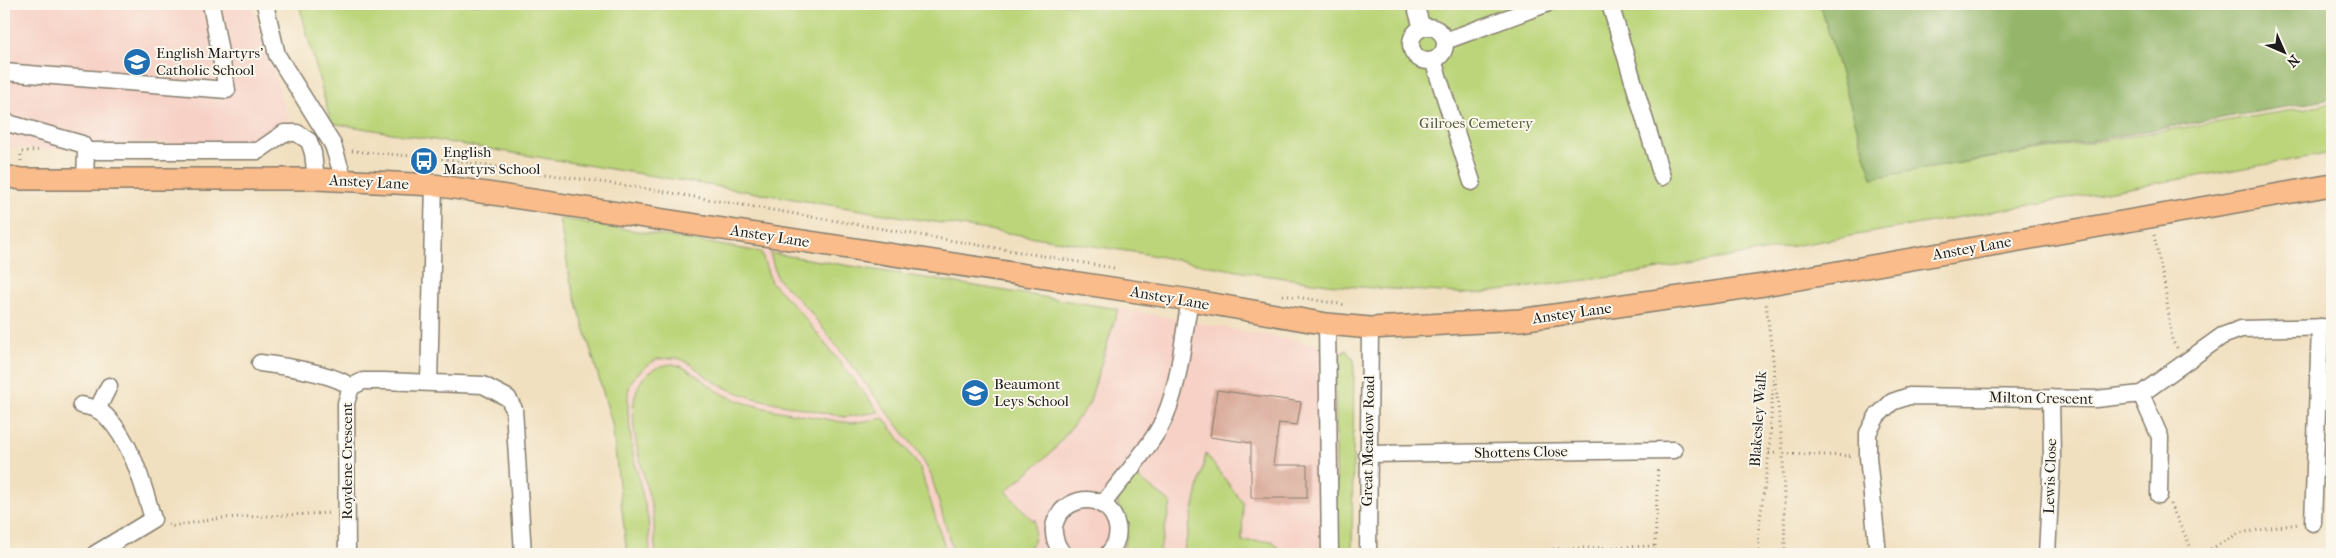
<svg xmlns="http://www.w3.org/2000/svg" width="2336" height="558" viewBox="0 0 2336 558" font-family="'IM FELL French Canon',serif">
  <style>
    .built { fill: #f7d1c6 }
    .green { fill: #bcd57a; stroke: #6c784b }
    .forest { fill: #95b66a; stroke: #586943 }
    .building { fill: #d7a594 }
    .lines { fill: none; stroke-linecap: round; stroke-linejoin: round }
    .minor-casing { stroke: #867e6e; stroke-width: 19 }
    .major-casing { stroke: #867e6e; stroke-width: 24 }
    .path { stroke: #867e6e; stroke-width: 3; stroke-dasharray: 1 4; stroke-linecap: butt }
    .minor { stroke: #fff; stroke-width: 16 }
    .major { stroke: #f9bc8a; stroke-width: 21 }
    .labels { text-anchor: middle; stroke-width: 4; stroke-linejoin: round; paint-order: stroke }
    .poi-label { font-size: 15px; fill: #1c1c1c; stroke: #fbf7ec; text-anchor: start }
    .park-label { font-size: 15px; fill: #545d3d; stroke: #fbf7ec }
    .street-label { font-size: 15px; fill: #1c1c1c; stroke: #fbf7ec }
  </style>
  <rect width="100%" height="100%" fill="#fbf7ec"/>
  <filter id="ink" filterUnits="userSpaceOnUse"><feTurbulence type="fractalNoise" baseFrequency=".02" numOctaves="2"/><feDisplacementMap in="SourceGraphic" scale="10" xChannelSelector="R" yChannelSelector="G"/><feConvolveMatrix kernelMatrix="1 2 1 2 8 2 1 2 1" color-interpolation-filters="sRGB"/></filter>
  <filter id="wash" filterUnits="userSpaceOnUse"><feTurbulence type="fractalNoise" baseFrequency=".0096" numOctaves="4" result="noise"/><feDisplacementMap in="SourceGraphic" scale="20" xChannelSelector="R" yChannelSelector="G"/><feGaussianBlur stdDeviation="1.12" result="paint"/><feColorMatrix in="noise" values="0 0 0 0 0 0 0 0 0 0 0 0 0 0 0 0 0 1.4 0 .05"/><feComposite in="paint" operator="in"/></filter>
  <g filter="url(#wash)">
    <rect width="100%" height="100%" fill="#f1e0c0"/>
    <path class="built" d="M4,4H251L289,119L274,125L259,138L239,142L89,144L88,146L46,149L4,147Z
      M559,218L1140,312L1346,350V554H627L612,423L570,279Z"/>
    <path class="green" d="M299,4H1820L1872,177L2332,104V153L1619,276L1474,294L1342,286L1249,273L1140,253L915,219L331,123Z
      M559,218L761,252L771,282L800,312L879,412L844,417L753,398L728,389L710,379L689,363L678,358L657,359L645,367L637,374L631,382L628,392V412L633,455L648,518L650,554H627L612,423L570,279Z
      M770,253L1118,309L1089,404L1053,451L1006,491L1033,521L1035,519L1034,543L1018,554H954L931,475L919,453L808,309L777,278Z
      M1346,350L1354,360L1352,554H1337L1335,359Z
      M673,364C693,368 705,385 723,394C755,410 801,414 837,421L851,423L884,418L920,468L947,554H656C653,539 656,524 652,508C643,467 605,370 673,364Z
      M1206,454L1243,503L1242,541H1273L1282,554H1183Z
      M1133,474L1171,503L1159,554H1119C1139,527 1114,515 1118,497C1119,489 1128,480 1133,474Z"/>
    <path class="forest" d="M1820,4H2332V99L1872,178Z"/>
    <g id="blocks">
      <path class="building" d="M1217,390L1301,402L1297,425L1279,423L1273,465H1307V498H1251V443L1210,437Z"/>
    </g>
  </g>
  <g filter="url(#ink)">
    <use href="#blocks" fill-opacity="0" stroke="#867e6e" stroke-width="1"/>
    <g class="lines">
      <g class="minor-casing">
        <path id="minor" d="M265,4L277,55L333,145L344,180
          M1415,4L1422,28
          M1610,4L1662,177
          M1411 44a17 17 0 1 1 34 0a17 17 0 1 1-34 0Z
          M1445,41L1546,4
          M1433,60L1472,182
          M4,72L227,90L211,4
          M4,122L82,144L86,151L85,180
          M86,151H258L284,133H297L309,141L313,153L316,179
          M1327,324L1330,554
          M260,363C283,366 334,373 351,387
          M429,383L434,185
          M2141,394L2160,437L2159,495
          M81,405C90,407 99,409 106,416C132,442 143,485 153,519L95,554
          M97,410L109,386
          M1367,454L1674,450
          M1102,505C1121,480 1144,455 1160,427C1180,390 1182,341 1190,300
          M2313,523L2320,327
          M347,554L346,403L351,387L363,381H384L483,385L508,398L514,409L523,554
          M1063,554C1029,510 1100,476 1116,522C1120,534 1116,545 1108,554
          M1368,554L1370,328
          M1878,554L1868,457V433L1877,416L1892,402L1909,396L2096,399L2141,394L2222,336L2241,329L2332,327
          M2047,554L2052,458L2051,398"/>
      </g>
      <g class="major-casing">
        <path id="major" d="M4,176L21,179H316L434,185L1190,300L1327,324L1370,328L1520,320L1764,285L2332,185"/>
      </g>
      <path class="path" d="M352,151L436,158L648,189L1114,268
        M21,161V152L40,150
        M2154,235L2165,287L2172,340L2177,348
        M1283,295L1346,305
        M1775,378L1783,453L1785,554
        M1769,453L1852,456
        M2170,504L2194,554
        M168,524L173,526L222,518L331,513
        M1655,546L1658,466
        M1553,554V549L1655,546V554
        M1760,554L1758,534L1769,453L1774,368L1766,303
        M2202,554L2239,533L2298,524"/>
      <use href="#minor" class="minor"/>
      <use href="#major" class="major"/>
    </g>
  </g>
  <defs>
    <g id="school-disc" transform="scale(1.4375)"><circle r="9.5" fill="#1f6fb2" stroke="#fbf7ec"/><path d="M0-5L7-2L0 1L-7-2ZM-4 1L0 2.5L4 1V4Q0 6-4 4Z" fill="#fff"/></g>
    <g id="bus-disc" transform="scale(1.4375)"><circle r="9.5" fill="#1f6fb2" stroke="#fbf7ec"/><path d="M-5-6H5V4H4V6H2V4H-2V6H-4V4H-5ZM-3.5-4V0h7V-4ZM-3.5 1.2v1.5H-2V1.2ZM2 1.2v1.5H3.5V1.2Z" fill="#fff"/></g>
  </defs>
  <g fill-rule="evenodd">
    <use href="#school-disc" x="137" y="62"/>
    <use href="#bus-disc" x="424" y="161"/>
    <use href="#school-disc" x="975" y="393"/>
  </g>
  <g class="labels">
    <g class="poi-label">
      <text x="156" y="58">English Martyrs'<tspan x="156" dy="17">Catholic School</tspan></text>
      <text x="443" y="157">English<tspan x="443" dy="17">Martyrs School</tspan></text>
      <text x="994" y="389">Beaumont<tspan x="994" dy="17">Leys School</tspan></text>
    </g>
    <g class="park-label">
      <text x="1476" y="128">Gilroes Cemetery</text>
    </g>
    <g class="street-label">
      <text transform="translate(369 182) rotate(3)" y="5">Anstey Lane</text>
      <text transform="translate(770 236) rotate(9)" y="5">Anstey Lane</text>
      <text transform="translate(1972 248) rotate(-10)" y="5">Anstey Lane</text>
      <text transform="translate(1170 298) rotate(10)" y="5">Anstey Lane</text>
      <text transform="translate(1572 313) rotate(-8)" y="5">Anstey Lane</text>
      <text transform="translate(2041 398) rotate(1)" y="5">Milton Crescent</text>
      <text transform="translate(1758 419) rotate(-86)" y="5">Blakesley Walk</text>
      <text transform="translate(1368 441) rotate(-89)" y="5">Great Meadow Road</text>
      <text transform="translate(1521 452) rotate(-1)" y="5">Shottens Close</text>
      <text transform="translate(347 461) rotate(-90)" y="5">Roydene Crescent</text>
      <text transform="translate(2050 476) rotate(-88)" y="5">Lewis Close</text>
    </g>
  </g>
  <rect width="2336" height="558" fill="none" stroke="#fbf7ec" stroke-width="20"/>
  <g transform="translate(2284 52) rotate(135)" stroke="#fbf7ec" stroke-width="4" paint-order="stroke">
  <path d="M0-4L9 19L0 12L-9 19Z" fill="#1c1c1c"/>
  <text y="-8" font-size="14" font-weight="bold" text-anchor="middle" fill="#1c1c1c">N</text>
  </g>
</svg>
